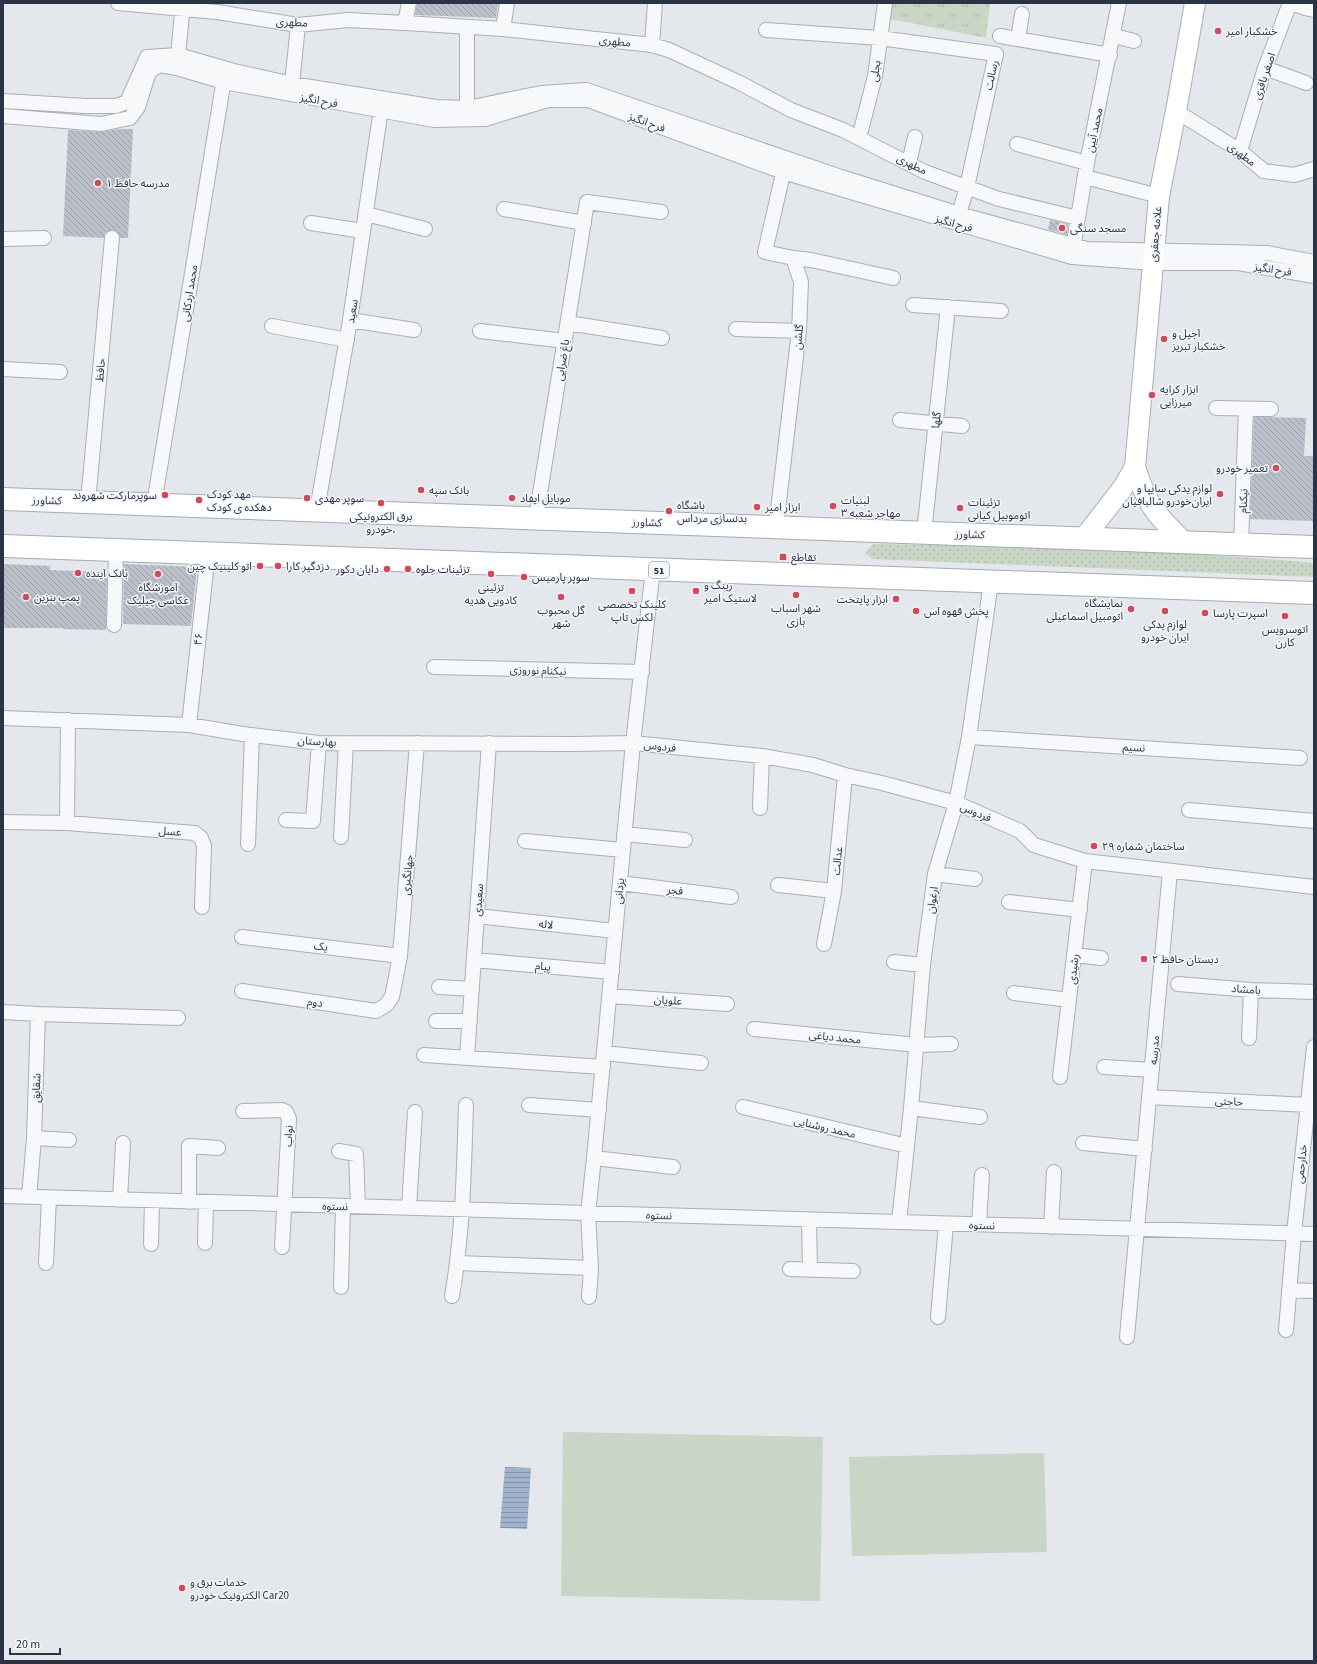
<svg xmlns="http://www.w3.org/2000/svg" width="1317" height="1664" viewBox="0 0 1317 1664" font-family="'Source Sans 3','Noto Sans Arabic',sans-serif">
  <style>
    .grass { fill: url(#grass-dots) }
    .park { fill: url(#park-tufts) }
    .pitch { fill: #c9d6c5 }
    .water { fill: url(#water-rules) }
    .building { fill: url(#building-back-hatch) }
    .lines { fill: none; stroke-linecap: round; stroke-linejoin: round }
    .minor-casing { stroke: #a9aeb7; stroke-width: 16 }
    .secondary-casing { stroke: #a9aeb7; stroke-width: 22 }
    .primary-casing { stroke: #a3abb8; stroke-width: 24 }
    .minor { stroke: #f7f8fa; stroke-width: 14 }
    .secondary { stroke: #fff; stroke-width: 20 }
    .primary { stroke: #fff; stroke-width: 22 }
    .poi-dot { fill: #d1495b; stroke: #f4f6f9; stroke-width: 1.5 }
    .labels { text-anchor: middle; stroke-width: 3; stroke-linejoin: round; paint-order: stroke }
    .shield { fill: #f4f6f9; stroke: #676e7b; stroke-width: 1 }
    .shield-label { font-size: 10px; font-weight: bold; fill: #2b3445 }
    .street-label { font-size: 11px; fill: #2b3445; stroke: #f4f6f9 }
    .poi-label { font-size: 11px; fill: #2b3445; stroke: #f4f6f9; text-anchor: start }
  </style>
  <defs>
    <pattern id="grass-dots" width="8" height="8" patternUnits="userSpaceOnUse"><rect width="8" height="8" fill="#c9d6c5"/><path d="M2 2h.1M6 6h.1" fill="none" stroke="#adb8ab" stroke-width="1.8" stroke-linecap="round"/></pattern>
    <pattern id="park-tufts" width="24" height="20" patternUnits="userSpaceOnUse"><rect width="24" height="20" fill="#c9d6c5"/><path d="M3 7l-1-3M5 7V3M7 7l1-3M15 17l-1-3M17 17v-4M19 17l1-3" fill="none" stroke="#adb8ab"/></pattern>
    <pattern id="water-rules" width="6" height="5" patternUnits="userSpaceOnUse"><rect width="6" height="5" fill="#9fb4cc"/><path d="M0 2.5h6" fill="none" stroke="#8293a7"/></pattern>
    <pattern id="building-back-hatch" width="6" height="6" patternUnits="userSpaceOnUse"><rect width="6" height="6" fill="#bbc0ca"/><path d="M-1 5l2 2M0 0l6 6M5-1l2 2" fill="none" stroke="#989da6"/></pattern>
  </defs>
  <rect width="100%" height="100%" fill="#e4e7ec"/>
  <path class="grass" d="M873,544C1020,546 1168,550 1314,563V577L872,559L865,553Z"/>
  <path class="park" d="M888,3H990L986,38L886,18Z"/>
  <path class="pitch" d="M563,1432L823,1437L820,1601L561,1596Z
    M1044,1453L1047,1552L852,1556L849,1457Z"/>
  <path class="water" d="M505,1467L531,1468L527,1529L500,1528Z"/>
  <path class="building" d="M417,3H498L496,18L415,15Z
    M120,129H133L128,238H120L117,231L112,230L105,233L104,238L63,236L68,130L101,132Z
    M1050,220L1068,224L1067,235L1048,229Z
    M1254,417L1306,418L1304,456H1314V521L1250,519Z
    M3,564L50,566V570L107,572L106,629L105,630L63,629V628H3Z
    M124,564L197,567L191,626L123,624Z"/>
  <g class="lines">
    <g class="minor-casing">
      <path id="minor" d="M118,3L217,12L298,25L348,20L405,23L503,29L652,45L669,50L740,83L791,110L843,130L925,172L999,199L1078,218
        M1291,3L1305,8L1314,10
        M405,23L409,3
        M467,27V108
        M503,29L507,3
        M766,30L880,38L996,54L967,187L959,214
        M1000,36L1110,55
        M1114,36L1134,41
        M1018,39L1022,14
        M652,45L655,3
        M178,55L183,3
        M1265,68L1306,83
        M292,84L298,25
        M3,101L86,106H116L127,102L147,57L178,55L234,71L292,84L436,107L467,108L541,93L586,90L841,177L959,214L1087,249L1267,253L1314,262
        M1176,111L1240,151L1264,171L1294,175L1314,169
        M3,116L101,124L130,118L138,107L149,72L159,65L177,68L224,82L434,120L485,119L548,100H588L783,172L1072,257L1153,263H1238L1314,276
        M859,138L875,76L885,3
        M1017,144L1087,163
        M1240,151L1265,68L1290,3
        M909,163L915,137
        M1085,177L1159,196
        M504,209L584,223
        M366,214L425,229
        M311,223L363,231
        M3,239L44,238
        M1072,254L1087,163L1119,3
        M793,258L811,260L893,278
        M913,305L1001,311
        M350,320L414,330
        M568,323L662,338
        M272,326L347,340
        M736,329L799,331
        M480,331L565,341
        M3,369L60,372
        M1216,408L1271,409
        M900,420L962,426
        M88,502L112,238
        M154,504L225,73
        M317,510L350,320L382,102
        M536,518L587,202L661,212
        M776,527L799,331L801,282L793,258L765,252L785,165
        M924,533L948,307
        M1241,544L1246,409
        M114,625L116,550
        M434,667L642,672
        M3,718L189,725L243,734L319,743L573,744L633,743L762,756L813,765L845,775L882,783L956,803L1020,831L1034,845L1085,861L1314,887
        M189,725L208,553
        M969,737L1300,758
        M760,808L762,756
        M1189,810L1314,821
        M286,820L313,821L319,743
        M3,822L67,823L195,833L201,838L204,846L202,907
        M67,823L68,720
        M624,834L685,840
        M341,837L346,743
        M525,841L623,850
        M248,844L252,735
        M935,874L975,879
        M620,883L731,897
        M778,885L834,891L845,775
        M1009,902L1080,910
        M477,916L615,931
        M242,937L400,956
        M824,944L834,891
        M1074,955L1101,958
        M474,960L612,972
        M894,962L923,965
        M1178,984L1251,990L1314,992
        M439,987L472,989
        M242,991L376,1011L386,1005L392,997L400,956L417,743
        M1014,993L1069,1000
        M609,996L727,1004
        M3,1012L38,1014L34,1138L29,1197
        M38,1014L178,1018
        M436,1021H470
        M754,1029L917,1045L951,1044
        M1249,1038L1251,990
        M604,1053L701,1063
        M424,1055L603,1067
        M467,1057L489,743
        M1104,1067L1152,1070
        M1060,1077L1085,861
        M1149,1097L1308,1105
        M529,1105L599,1110
        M743,1107L907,1146
        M911,1108L980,1117
        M243,1111L282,1110L286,1112L289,1119L282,1247
        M34,1138L69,1140
        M1083,1143L1145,1149
        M339,1151L356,1154L358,1206
        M594,1158L673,1167
        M3,1196L1314,1234
        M120,1200L123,1143
        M189,1202V1146L218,1148
        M409,1208L415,1112
        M809,1220L810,1269
        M899,1222L911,1108L923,965L935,874L956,803L969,737L991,582
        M979,1224L982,1175
        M1051,1227L1054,1172
        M205,1243L206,1202
        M151,1244L152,1201
        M46,1263L49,1198
        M458,1263L591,1268
        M790,1269L853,1271
        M341,1287L343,1206
        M1289,1290L1314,1291
        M452,1296C463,1233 464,1169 466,1105
        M589,1297L591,1268L588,1213L594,1158L633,743L653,569
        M938,1317L946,1224
        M1286,1330L1294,1233L1314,1047
        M1127,1337L1170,871"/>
    </g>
    <g class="secondary-casing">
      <path id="secondary" d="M1084,538L1122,489L1135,467
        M1184,542C1156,515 1147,505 1135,467L1159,196L1176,111L1195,3"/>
    </g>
    <g class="primary-casing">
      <path id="primary" d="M3,499L1314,547
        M3,546L1314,593"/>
    </g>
    <use href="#minor" class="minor"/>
    <use href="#secondary" class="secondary"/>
    <use href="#primary" class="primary"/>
  </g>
  <g class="poi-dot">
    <circle cx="1218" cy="31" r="4"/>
    <circle cx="98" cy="183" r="4"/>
    <circle cx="1062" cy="228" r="4"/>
    <circle cx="1164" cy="339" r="4"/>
    <circle cx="1152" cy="395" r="4"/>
    <circle cx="1276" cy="468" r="4"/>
    <circle cx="421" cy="490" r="4"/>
    <circle cx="1220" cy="494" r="4"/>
    <circle cx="165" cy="495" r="4"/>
    <circle cx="307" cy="498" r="4"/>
    <circle cx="512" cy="498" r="4"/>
    <circle cx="199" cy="500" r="4"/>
    <circle cx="381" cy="503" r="4"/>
    <circle cx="833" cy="506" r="4"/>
    <circle cx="757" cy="507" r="4"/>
    <circle cx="960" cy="508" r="4"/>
    <circle cx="669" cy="511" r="4"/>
    <rect x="779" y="553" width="8" height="8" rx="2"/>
    <circle cx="260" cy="566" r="4"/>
    <circle cx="278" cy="566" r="4"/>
    <circle cx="387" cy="569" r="4"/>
    <circle cx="408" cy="569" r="4"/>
    <circle cx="78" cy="573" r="4"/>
    <circle cx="158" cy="574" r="4"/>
    <circle cx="491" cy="574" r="4"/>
    <circle cx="524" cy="577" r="4"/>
    <circle cx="632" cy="591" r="4"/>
    <circle cx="696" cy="591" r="4"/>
    <circle cx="796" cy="595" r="4"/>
    <circle cx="26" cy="597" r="4"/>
    <circle cx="561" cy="597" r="4"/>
    <circle cx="896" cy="599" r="4"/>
    <circle cx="1131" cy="609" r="4"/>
    <circle cx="916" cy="611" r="4"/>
    <circle cx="1165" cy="611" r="4"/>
    <circle cx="1205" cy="613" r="4"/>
    <circle cx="1285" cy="616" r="4"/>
    <circle cx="1094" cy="846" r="4"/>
    <circle cx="1144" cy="959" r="4"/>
    <circle cx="182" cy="1588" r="4"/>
  </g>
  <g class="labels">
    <rect class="shield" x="649" y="562" width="20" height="16" rx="3"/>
    <g class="shield-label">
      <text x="659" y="574">51</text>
    </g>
    <g class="street-label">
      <text transform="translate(292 22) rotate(3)" y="4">مطهری</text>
      <text transform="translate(615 41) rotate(6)" y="4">مطهری</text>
      <text transform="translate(875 71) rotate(-81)" y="4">بجلی</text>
      <text transform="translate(991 75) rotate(-78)" y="4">رسالت</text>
      <text transform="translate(1264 76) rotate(-71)" y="4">اصغر باقری</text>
      <text transform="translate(319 100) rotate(10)" y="4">فرح انگیز</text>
      <text transform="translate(647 122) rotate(20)" y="4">فرح انگیز</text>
      <text transform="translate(1094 130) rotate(-78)" y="4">محمد آیین</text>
      <text transform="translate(1242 154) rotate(36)" y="4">مطهری</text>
      <text transform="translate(912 164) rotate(26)" y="4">مطهری</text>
      <text transform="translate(954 223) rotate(16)" y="4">فرح انگیز</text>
      <text transform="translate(1155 234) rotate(-85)" y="4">علامه جعفری</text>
      <text transform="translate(1273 269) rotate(9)" y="4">فرح انگیز</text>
      <text transform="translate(189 293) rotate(-81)" y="4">محمد اردکانی</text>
      <text transform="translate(352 311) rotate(-81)" y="4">سعید</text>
      <text transform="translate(798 337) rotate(-85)" y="4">گلشن</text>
      <text transform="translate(562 360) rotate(-81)" y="4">باغ ضرایی</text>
      <text transform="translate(100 370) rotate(-85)" y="4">حافظ</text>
      <text transform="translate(936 420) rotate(-84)" y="4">گلها</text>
      <text transform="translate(47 500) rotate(2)" y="4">کشاورز</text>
      <text transform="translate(1243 501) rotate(-88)" y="4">نیکنام</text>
      <text transform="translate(647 522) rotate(2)" y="4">کشاورز</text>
      <text transform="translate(970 534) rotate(2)" y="4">کشاورز</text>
      <text transform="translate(198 639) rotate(-84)" y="4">۴۶</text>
      <text transform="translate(538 670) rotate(2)" y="4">نیکنام نوروزی</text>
      <text transform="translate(317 741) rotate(3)" y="4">بهارستان</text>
      <text transform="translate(660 746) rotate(6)" y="4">فردوس</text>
      <text transform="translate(1134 747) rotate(4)" y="4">نسیم</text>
      <text transform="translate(976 812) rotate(23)" y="4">فردوس</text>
      <text transform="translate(170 831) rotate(4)" y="4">عسل</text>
      <text transform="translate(837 861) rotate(-84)" y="4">عدالت</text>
      <text transform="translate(407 875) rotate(-85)" y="4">جهانگیری</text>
      <text transform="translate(675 890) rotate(7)" y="4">فجر</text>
      <text transform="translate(619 891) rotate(-85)" y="4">یزدانی</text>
      <text transform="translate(478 900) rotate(-86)" y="4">سعیدی</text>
      <text transform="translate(932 900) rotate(-82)" y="4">ارغوان</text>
      <text transform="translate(546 924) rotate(6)" y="4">لاله</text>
      <text transform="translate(321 946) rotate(7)" y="4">یک</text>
      <text transform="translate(543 966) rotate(5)" y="4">پیام</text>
      <text transform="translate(1073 969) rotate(-84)" y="4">رشیدی</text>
      <text transform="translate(1246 989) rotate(4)" y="4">بامشاد</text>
      <text transform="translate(668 1000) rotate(4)" y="4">علویان</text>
      <text transform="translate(315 1002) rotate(8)" y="4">دوم</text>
      <text transform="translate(835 1037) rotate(6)" y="4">محمد دیاغی</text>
      <text transform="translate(1154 1050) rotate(-85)" y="4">مدرسه</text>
      <text transform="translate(36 1088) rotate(-88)" y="4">شقایق</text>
      <text transform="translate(1229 1101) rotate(3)" y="4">حاجتی</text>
      <text transform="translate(825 1127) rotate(13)" y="4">محمد روشنایی</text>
      <text transform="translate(288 1136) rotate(-87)" y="4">نواب</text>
      <text transform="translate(1301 1164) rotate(-84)" y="4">خدارحمی</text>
      <text transform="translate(335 1206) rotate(1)" y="4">نستوه</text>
      <text transform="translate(659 1215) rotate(2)" y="4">نستوه</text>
      <text transform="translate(982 1225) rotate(2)" y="4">نستوه</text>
    </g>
    <g class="poi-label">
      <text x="1226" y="35">خشکبار امیر</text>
      <text x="106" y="187">مدرسه حافظ ۱</text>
      <text x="1070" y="232">مسجد سنگی</text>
      <text x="1172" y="337">آجیل و<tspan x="1172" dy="13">خشکبار تبریز</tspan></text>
      <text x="1160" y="393">ابزار کرایه<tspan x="1160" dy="13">میرزایی</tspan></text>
      <text x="1268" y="472" text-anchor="end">تعمیر خودرو</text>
      <text x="1212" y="492" text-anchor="end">لوازم یدکی سایپا و<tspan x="1212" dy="13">ایران‌خودرو شالبافیان</tspan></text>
      <text x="429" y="494">بانک سپه</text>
      <text x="207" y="498">مهد کودک<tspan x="207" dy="13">دهکده ی کودک</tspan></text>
      <text x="157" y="499" text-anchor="end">سوپرمارکت شهروند</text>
      <text x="315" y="502">سوپر مهدی</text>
      <text x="520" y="502">موبایل ایفاد</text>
      <text x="841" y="504">لبنیات<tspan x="841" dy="13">مهاجر شعبه ۳</tspan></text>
      <text x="968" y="506">تزئینات<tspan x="968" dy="13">اتوموبیل کیانی</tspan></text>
      <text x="677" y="509">باشگاه<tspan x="677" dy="13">بدنسازی مرداس</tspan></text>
      <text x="765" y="511">ابزار امیر</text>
      <text x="381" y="520" text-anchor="middle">برق الکترونیکی<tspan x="381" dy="13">خودرو،</tspan></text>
      <text x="791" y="561">تقاطع</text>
      <text x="252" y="570" text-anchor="end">اتو کلینیک چین</text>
      <text x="286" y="570">دزدگیر کارا</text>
      <text x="379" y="573" text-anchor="end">دایان دکور</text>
      <text x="416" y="573">تزئینات جلوه</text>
      <text x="86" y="577">بانک آینده</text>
      <text x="532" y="581">سوپر پارمیس</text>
      <text x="704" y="589">رینگ و<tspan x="704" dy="13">لاستیک امیر</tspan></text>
      <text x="158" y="591" text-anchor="middle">آموزشگاه<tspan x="158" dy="13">عکاسی چیلیک</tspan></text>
      <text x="491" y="591" text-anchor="middle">تزئینی<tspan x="491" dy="13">کادویی هدیه</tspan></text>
      <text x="34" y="601">پمپ بنزین</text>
      <text x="888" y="603" text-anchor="end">ابزار پایتخت</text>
      <text x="1123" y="607" text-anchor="end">نمایشگاه<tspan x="1123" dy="13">اتومبیل اسماعیلی</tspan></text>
      <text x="632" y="608" text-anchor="middle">کلینک تخصصی<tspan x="632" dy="13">لکس تاپ</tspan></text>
      <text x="796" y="612" text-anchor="middle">شهر اسباب<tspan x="796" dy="13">بازی</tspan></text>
      <text x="561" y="614" text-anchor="middle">گل محبوب<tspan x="561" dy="13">شهر</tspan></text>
      <text x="924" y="615">پخش قهوه آس</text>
      <text x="1213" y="617">اسپرت پارسا</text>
      <text x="1165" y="628" text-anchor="middle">لوازم یدکی<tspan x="1165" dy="13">ایران خودرو</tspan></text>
      <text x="1285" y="633" text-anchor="middle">اتوسرویس<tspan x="1285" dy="13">کارن</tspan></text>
      <text x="1102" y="850">ساختمان شماره ۲۹</text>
      <text x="1152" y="963">دبستان حافظ ۲</text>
      <text x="190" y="1586">خدمات برق و<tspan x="190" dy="13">الکترونیک خودرو Car20</tspan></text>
    </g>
  </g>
  <rect width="1317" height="1664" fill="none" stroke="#2b3445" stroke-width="8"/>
  <path d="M10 1648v6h50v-6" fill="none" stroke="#2b3445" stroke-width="2"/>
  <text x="16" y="1648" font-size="12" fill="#2b3445" stroke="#f4f6f9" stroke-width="3" paint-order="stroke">20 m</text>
</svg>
